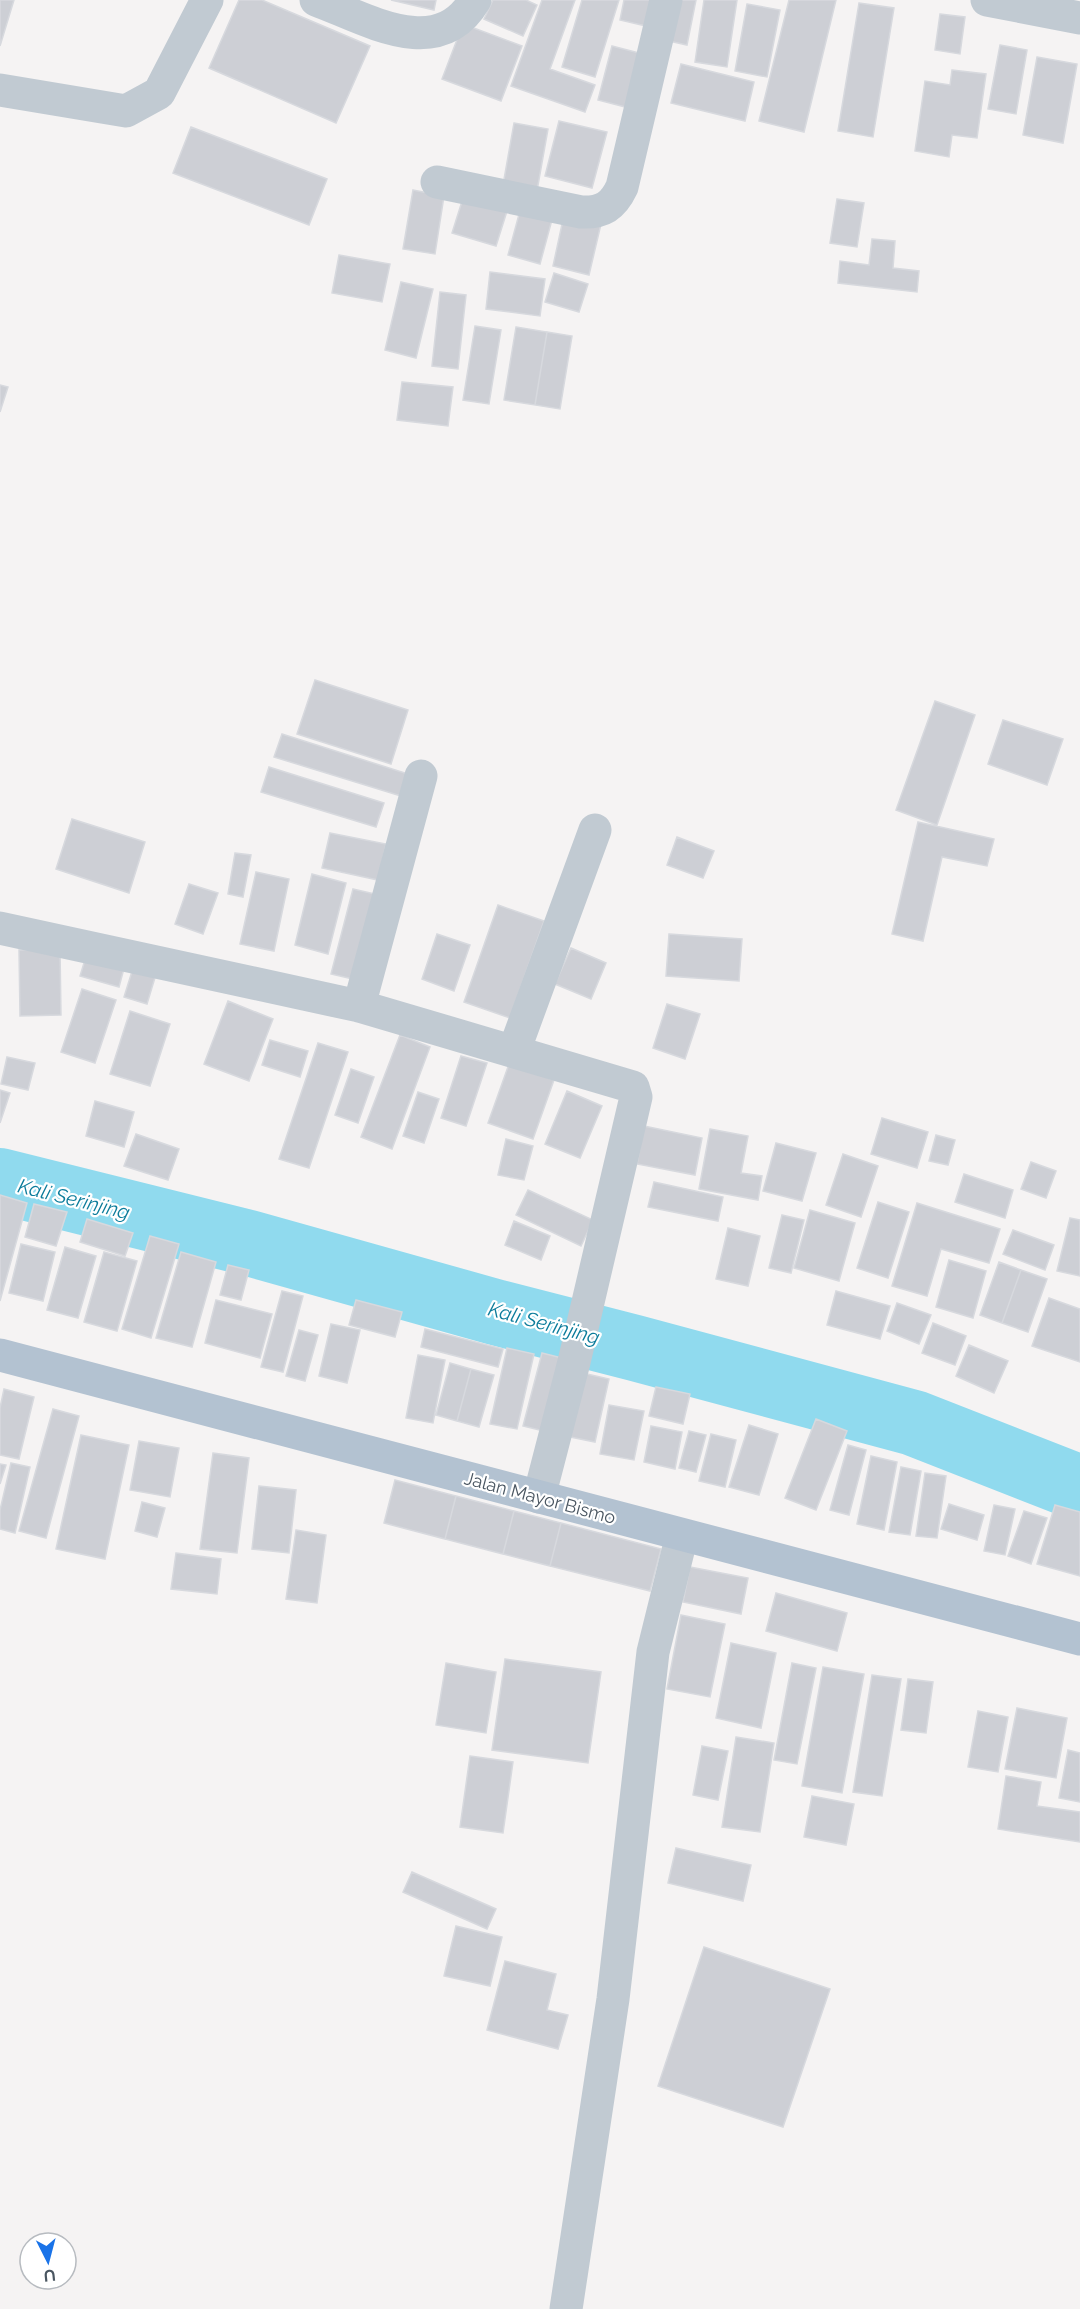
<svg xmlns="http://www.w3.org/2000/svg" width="1080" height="2309" viewBox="0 0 1080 2309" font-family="Raleway,sans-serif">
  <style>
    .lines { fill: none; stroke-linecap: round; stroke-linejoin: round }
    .river { stroke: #90daee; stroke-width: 66 }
    .building { fill: #cdcfd5; stroke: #d7d9de; stroke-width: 1.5 }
    .minor { stroke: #c1cad2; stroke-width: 33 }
    .major { stroke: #b3c2d1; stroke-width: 33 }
    .labels { text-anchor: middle; stroke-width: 4.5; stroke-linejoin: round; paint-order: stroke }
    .street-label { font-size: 18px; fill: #4a5661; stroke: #fff }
    .water-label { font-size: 20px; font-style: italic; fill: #0c7c9b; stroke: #fff }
  </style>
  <rect width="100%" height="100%" fill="#f5f3f3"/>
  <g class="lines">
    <path class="river" d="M0,1181L249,1243L495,1312L635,1348L914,1423L1080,1488"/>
  </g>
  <path class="building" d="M0,0H14L0,46Z
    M239,0H262L370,46L336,123L209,68Z
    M391,0H436L434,10Z
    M493,0H526L537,5L523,36L484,19Z
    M542,0H575L550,69L595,85L585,112L511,86Z
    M582,0H619L595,77L562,67Z
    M624,0H651L646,26L620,20Z
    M671,0H696L687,45L664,40Z
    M704,0H737L727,67L695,62Z
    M789,0H836L804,132L759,121Z
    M859,3L894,8L873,137L838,131Z
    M747,4L780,10L767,77L735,71Z
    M940,14L965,17L960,54L935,50Z
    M463,24L522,46L501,101L442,79Z
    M1000,45L1027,50L1016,114L988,109Z
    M612,46L647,55L633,109L598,100Z
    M1037,57L1077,64L1063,143L1023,135Z
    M681,64L754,82L745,121L671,103Z
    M952,70L986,74L977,138L952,135L949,157L915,151L925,81L950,85Z
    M559,121L607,132L592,188L545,176Z
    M514,123L548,129L537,191L503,185Z
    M191,127L327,179L309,225L173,173Z
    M413,190L444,196L435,254L403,249Z
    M464,195L508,208L496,246L452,233Z
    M837,199L864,203L857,247L830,243Z
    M521,207L553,216L540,264L508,255Z
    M564,215L601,224L589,275L553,266Z
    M872,239L895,241L893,268L919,271L917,292L838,283L840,261L869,265Z
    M339,255L390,264L382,302L332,293Z
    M490,272L545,279L540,316L486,309Z
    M554,273L588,284L579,312L545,302Z
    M401,282L433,289L416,358L385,350Z
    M440,292L466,295L458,369L432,366Z
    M475,326L501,330L489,404L463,400Z
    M516,327L547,332L535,405L504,400Z
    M547,332L572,336L560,409L535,405Z
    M402,382L453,387L448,426L397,420Z
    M0,385L8,387L0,412Z
    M315,680L408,710L391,764L297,734Z
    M935,701L975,715L937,825L896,810Z
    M1003,720L1063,739L1047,785L988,764Z
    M282,734L408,774L401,796L274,757Z
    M269,767L384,803L376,827L261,792Z
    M72,819L145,842L129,893L56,869Z
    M918,822L994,839L987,866L942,857L923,941L892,934Z
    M330,833L386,844L378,880L322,868Z
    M677,837L714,851L703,878L667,865Z
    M235,853L251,855L243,897L228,894Z
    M256,872L289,879L274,951L240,944Z
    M312,874L346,883L328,954L295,945Z
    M189,884L218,893L203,934L175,924Z
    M353,889L375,894L353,979L331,974Z
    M498,905L544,921L510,1018L464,1002Z
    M437,934L470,945L454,991L422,979Z
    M669,934L742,939L739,981L666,976Z
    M571,948L606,963L591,999L555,984Z
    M60,949L61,1015L20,1016L19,950Z
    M88,950L126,961L119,987L80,976Z
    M134,965L157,971L147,1004L124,997Z
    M82,989L116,1000L95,1063L61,1052Z
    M228,1001L273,1019L249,1081L204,1064Z
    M667,1004L700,1014L685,1059L653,1048Z
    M130,1011L170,1024L150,1086L110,1074Z
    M400,1035L430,1047L392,1149L361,1137Z
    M270,1040L308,1051L300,1077L262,1065Z
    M318,1043L348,1052L309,1168L279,1159Z
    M461,1056L487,1063L466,1126L441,1118Z
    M7,1057L35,1063L28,1090L1,1084Z
    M509,1064L554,1080L533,1139L488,1123Z
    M351,1069L374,1077L358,1123L335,1115Z
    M0,1090L10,1093L0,1123Z
    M567,1091L602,1106L580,1158L545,1144Z
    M418,1092L439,1099L424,1143L403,1136Z
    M95,1101L134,1112L124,1147L86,1136Z
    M882,1118L928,1132L917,1168L871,1154Z
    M644,1126L702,1138L695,1175L637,1164Z
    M710,1129L748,1136L741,1173L762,1176L758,1200L699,1189Z
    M136,1134L179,1149L168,1180L124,1166Z
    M936,1135L955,1140L948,1165L929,1161Z
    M506,1139L533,1146L524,1180L498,1175Z
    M776,1143L816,1153L802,1201L763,1191Z
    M843,1154L878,1166L861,1217L826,1205Z
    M1031,1162L1056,1171L1046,1198L1021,1189Z
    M964,1174L1013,1190L1005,1218L955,1202Z
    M654,1182L723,1197L718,1221L648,1207Z
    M528,1190L593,1220L581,1246L516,1215Z
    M0,1195L27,1203L0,1301Z
    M878,1202L909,1212L888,1278L857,1268Z
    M917,1203L1000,1229L989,1263L941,1249L927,1296L892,1286Z
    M34,1204L67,1212L56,1246L25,1237Z
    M810,1210L855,1223L839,1281L794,1268Z
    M782,1215L804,1220L791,1273L769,1268Z
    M1070,1218L1080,1220V1276L1057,1271Z
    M87,1219L133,1233L125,1256L80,1242Z
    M514,1221L550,1236L541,1260L505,1245Z
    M728,1228L760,1236L748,1286L716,1279Z
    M1013,1230L1054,1245L1045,1270L1003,1254Z
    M150,1236L179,1244L151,1338L122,1329Z
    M21,1244L55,1252L43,1301L9,1293Z
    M65,1247L96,1256L78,1318L47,1310Z
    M104,1252L137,1261L117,1331L84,1322Z
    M181,1252L216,1262L192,1347L156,1338Z
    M949,1260L986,1271L973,1318L936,1307Z
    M999,1262L1021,1270L1002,1323L980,1315Z
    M228,1265L249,1270L241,1300L220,1295Z
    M1021,1270L1047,1279L1028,1332L1002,1323Z
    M282,1291L303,1296L283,1372L261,1367Z
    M836,1291L890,1306L880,1339L827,1325Z
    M1049,1298L1080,1309V1362L1032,1346Z
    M216,1300L272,1314L260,1358L205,1343Z
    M356,1300L402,1312L395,1337L349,1325Z
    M897,1303L931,1315L919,1344L887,1331Z
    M933,1323L966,1336L955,1365L922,1353Z
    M331,1324L360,1330L347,1383L319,1376Z
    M425,1329L503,1349L498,1367L421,1347Z
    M299,1330L318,1335L305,1381L286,1376Z
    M969,1345L1008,1361L994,1393L956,1376Z
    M507,1348L534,1354L517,1429L490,1424Z
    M542,1353L570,1360L552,1433L523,1426Z
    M418,1355L445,1360L433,1423L406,1418Z
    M450,1363L471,1369L457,1421L436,1415Z
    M471,1369L494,1375L479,1427L457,1421Z
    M574,1371L609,1379L595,1442L560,1435Z
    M656,1387L690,1394L683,1424L649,1416Z
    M4,1389L34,1397L19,1459L0,1455V1408Z
    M609,1405L644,1411L634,1460L600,1454Z
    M53,1409L79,1416L46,1538L19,1531Z
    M816,1419L847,1431L816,1510L785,1498Z
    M749,1425L778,1434L759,1495L729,1487Z
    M651,1426L682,1432L675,1469L644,1462Z
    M689,1431L706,1435L696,1472L679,1468Z
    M711,1434L736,1440L725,1487L699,1481Z
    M81,1435L129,1445L105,1559L56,1549Z
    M139,1441L179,1448L170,1497L130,1490Z
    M848,1445L866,1450L849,1515L830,1510Z
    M213,1453L249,1458L237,1553L200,1549Z
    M871,1456L897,1462L884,1530L857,1524Z
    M11,1463L30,1467L15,1533L0,1529V1510Z
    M0,1464L6,1465L0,1484Z
    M901,1467L921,1471L910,1535L889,1532Z
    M925,1473L946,1476L937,1538L916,1536Z
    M395,1480L456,1496L445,1539L384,1523Z
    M259,1486L296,1490L289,1553L252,1549Z
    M456,1496L514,1511L503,1554L445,1539Z
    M142,1502L165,1508L157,1537L135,1531Z
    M949,1504L984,1515L977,1540L941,1529Z
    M994,1505L1015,1509L1005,1555L984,1551Z
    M1055,1505L1080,1512V1576L1037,1564Z
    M514,1511L561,1523L550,1566L503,1554Z
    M1024,1511L1047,1518L1031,1564L1008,1556Z
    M561,1523L661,1549L650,1591L550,1566Z
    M296,1530L326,1535L317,1603L286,1599Z
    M176,1553L221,1559L217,1594L171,1589Z
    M690,1567L748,1578L741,1614L683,1602Z
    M776,1593L847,1613L837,1651L766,1631Z
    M681,1615L725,1624L710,1697L667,1689Z
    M731,1643L776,1653L761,1728L716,1718Z
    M505,1659L601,1672L588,1763L492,1750Z
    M446,1663L496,1672L486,1733L436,1725Z
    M792,1663L816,1668L797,1764L774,1760Z
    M823,1667L864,1674L842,1793L802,1786Z
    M872,1675L901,1679L882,1796L853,1792Z
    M908,1679L933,1682L926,1733L901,1730Z
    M1017,1708L1067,1718L1056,1778L1005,1769Z
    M978,1711L1008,1717L998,1772L968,1767Z
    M736,1737L774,1743L760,1832L722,1827Z
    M702,1746L728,1751L718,1800L693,1795Z
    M1068,1750L1080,1753V1802L1059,1798Z
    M470,1756L513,1762L503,1833L460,1827Z
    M1006,1776L1041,1782L1037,1806L1080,1812V1842L998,1829Z
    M812,1796L854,1804L846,1845L804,1837Z
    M676,1848L751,1865L743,1901L668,1883Z
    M412,1872L496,1909L487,1929L403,1892Z
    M456,1926L502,1937L490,1986L444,1976Z
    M704,1947L830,1989L783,2127L658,2086Z
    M505,1961L556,1974L547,2010L568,2015L558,2049L487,2030Z"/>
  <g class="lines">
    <path class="minor" d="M316,0C367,19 438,63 475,0
      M987,0L1080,18
      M0,90L126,111L159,93L207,0
      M437,182L581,212C603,213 613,206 622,187L666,0
      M0,928L359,1006L633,1087L636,1097L574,1362L539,1497
      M359,1006L421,776
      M514,1051L595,830
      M566,2309L613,1999L653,1652L682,1535"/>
    <path class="major" d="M0,1355L1080,1639"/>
  </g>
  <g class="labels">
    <g class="street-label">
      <text transform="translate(540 1498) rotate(15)" y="6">Jalan Mayor Bismo</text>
    </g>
    <g class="water-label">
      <text transform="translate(74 1199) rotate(14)" y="7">Kali Serinjing</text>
      <text transform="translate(544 1323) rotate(15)" y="7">Kali Serinjing</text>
    </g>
  </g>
  <g transform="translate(48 2261) rotate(174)"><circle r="28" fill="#ffffff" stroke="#b7bbc0" stroke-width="1.5"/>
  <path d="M0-4.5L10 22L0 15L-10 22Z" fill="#1a73e8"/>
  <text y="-9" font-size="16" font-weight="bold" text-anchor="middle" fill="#4a5661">U</text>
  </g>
</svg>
